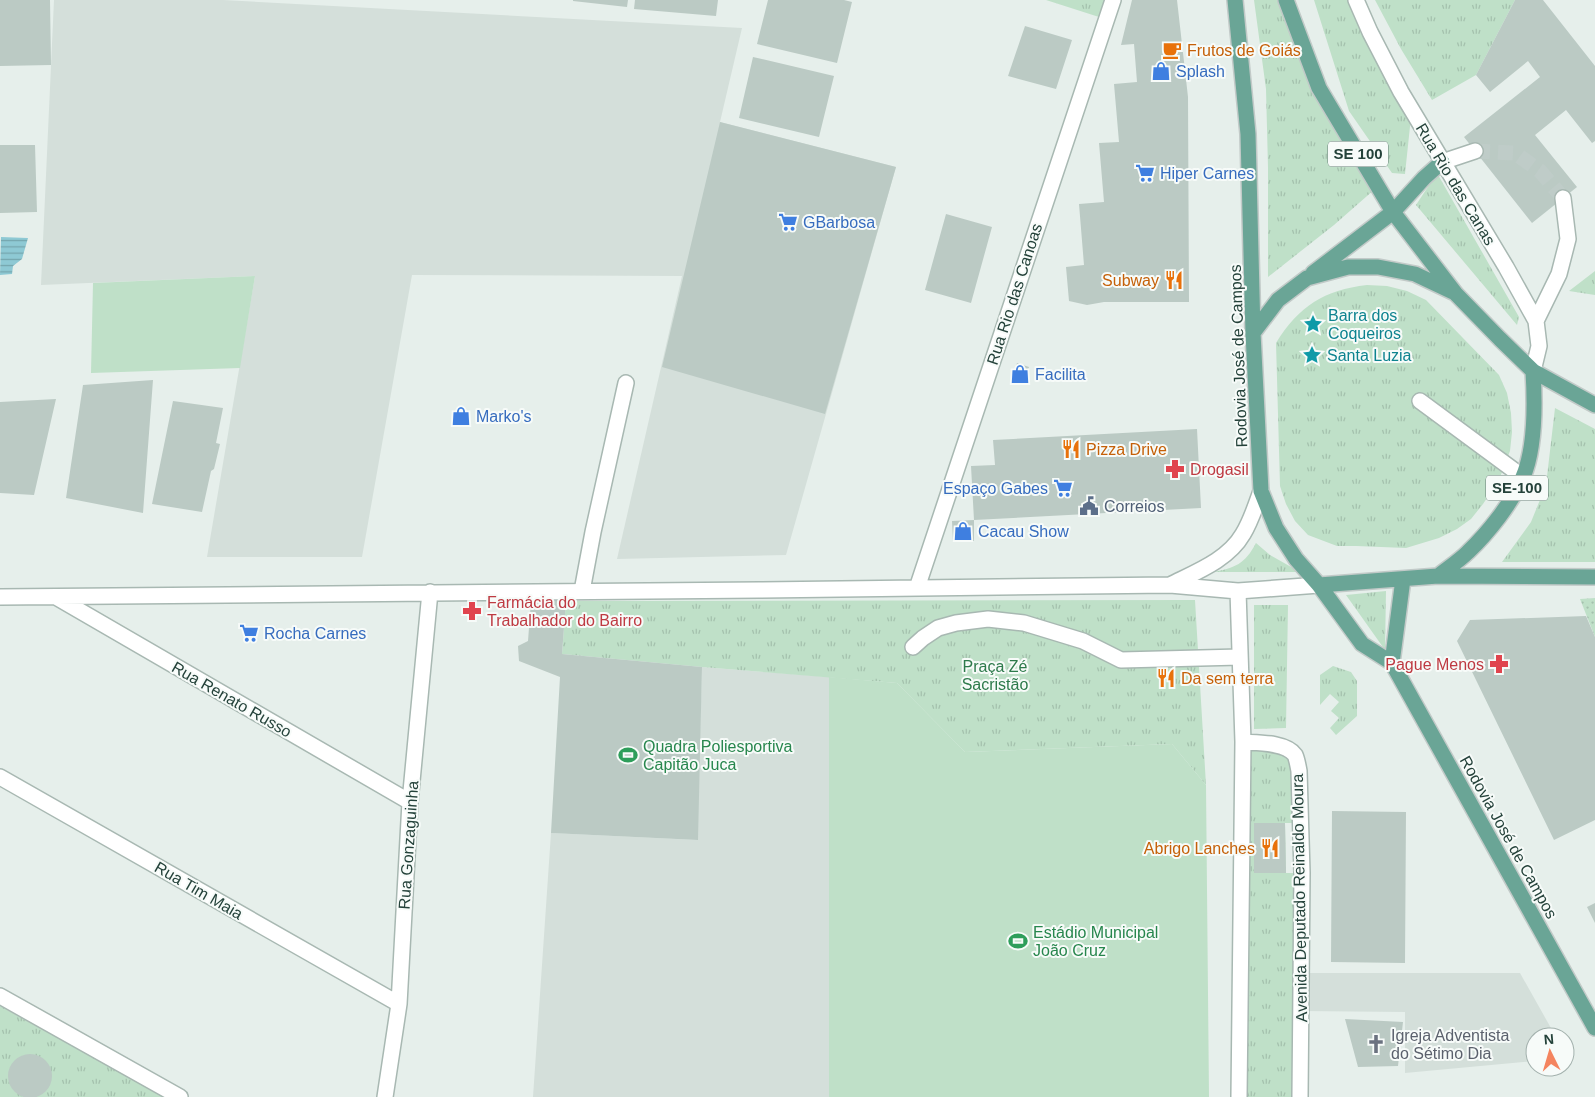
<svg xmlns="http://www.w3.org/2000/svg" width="1595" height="1097" viewBox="0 0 1595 1097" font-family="Arial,sans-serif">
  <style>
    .built { fill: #d4dfda }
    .grass { fill: url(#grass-tufts) }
    .garden { fill: url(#garden-dots) }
    .pitch { fill: #bfe0c8 }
    .water { fill: url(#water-rules) }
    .building { fill: #bbcac4 }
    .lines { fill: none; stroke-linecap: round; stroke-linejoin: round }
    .minor-tunnel { stroke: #bfccc8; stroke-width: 15; stroke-dasharray: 15 8; stroke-linecap: butt }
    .minor-casing { stroke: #a8b8b2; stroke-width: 18 }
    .major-casing { stroke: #c2cac8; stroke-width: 18 }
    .minor { stroke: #fff; stroke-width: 15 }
    .major { stroke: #6aa596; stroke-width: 15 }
    .labels { text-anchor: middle; stroke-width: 4; stroke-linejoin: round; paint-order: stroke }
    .shield { fill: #f7fbf9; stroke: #637a73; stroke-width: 1 }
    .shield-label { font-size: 15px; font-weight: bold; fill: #24423a }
    .food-label { font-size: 16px; fill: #c56008; stroke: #f7fbf9; text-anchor: start }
    .shop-label { font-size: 16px; fill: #366cbe; stroke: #f7fbf9; text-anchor: start }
    .street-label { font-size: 16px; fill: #24423a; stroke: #f7fbf9 }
    .culture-label { font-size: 16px; fill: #0d838f; stroke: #f7fbf9; text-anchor: start }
    .health-label { font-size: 16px; fill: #be3a42; stroke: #f7fbf9; text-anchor: start }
    .service-label { font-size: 16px; fill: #4e5e75; stroke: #f7fbf9; text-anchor: start }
    .park-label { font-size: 16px; fill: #2d7a4b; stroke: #f7fbf9 }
    .leisure-label { font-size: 16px; fill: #27864d; stroke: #f7fbf9; text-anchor: start }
    .worship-label { font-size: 16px; fill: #5b616d; stroke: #f7fbf9; text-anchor: start }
  </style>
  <defs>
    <pattern id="grass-tufts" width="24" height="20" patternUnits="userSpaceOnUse" patternTransform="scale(1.25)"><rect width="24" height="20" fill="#bfe0c8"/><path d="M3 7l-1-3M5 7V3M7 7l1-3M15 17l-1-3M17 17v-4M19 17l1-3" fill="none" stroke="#a4c1ad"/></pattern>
    <pattern id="garden-dots" width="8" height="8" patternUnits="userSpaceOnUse" patternTransform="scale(1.25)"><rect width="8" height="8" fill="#bfe0c8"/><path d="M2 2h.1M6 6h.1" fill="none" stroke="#a4c1ad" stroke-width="1.8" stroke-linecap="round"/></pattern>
    <pattern id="water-rules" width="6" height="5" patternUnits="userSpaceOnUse" patternTransform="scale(1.25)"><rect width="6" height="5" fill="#8ec9d4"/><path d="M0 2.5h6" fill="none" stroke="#74a5ad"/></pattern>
  </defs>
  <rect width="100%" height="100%" fill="#e6efeb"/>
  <path class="built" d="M54,0H223L742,28L720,122L896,167L786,555L617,559L682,276L412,275L362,557H207L255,276L41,285Z
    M702,667L829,677V1097H533L551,833L697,840Z
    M1301,973H1520L1556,1037H1535V1061L1405,1073V1012L1301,1011Z"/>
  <path class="grass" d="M1046,0H1104L1099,17Z
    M1254,0H1287L1303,49L1375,189L1334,225L1268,277V168L1266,89Z
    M1314,0H1356L1411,117L1405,174L1392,173L1349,111Z
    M1375,0H1515L1476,75L1432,100L1401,49Z
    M1437,173L1519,317L1517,325L1416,205Z
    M1595,271V295L1569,291Z
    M1367,285L1387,286L1407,291L1426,300L1499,375L1507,393L1511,413L1512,432L1510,451L1499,480L1483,504L1471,519L1457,529L1439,538L1406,548L1356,546H1337L1308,535L1295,521L1286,504L1280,486L1276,343C1299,306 1324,290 1367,285Z
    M1555,408L1595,429V562H1502L1531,522L1546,485Z
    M1256,543L1270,555L1300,572H1213C1235,568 1245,564 1256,543Z
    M1386,591L1385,650L1346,595Z
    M1195,600L1206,785L1172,744L965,752L897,683L702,667L562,654L566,601Z
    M1254,605H1288L1286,728L1254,729Z
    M1333,666L1351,672L1357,681V716L1336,735L1330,728L1339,718L1331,711L1339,702L1330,694L1320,705V675Z
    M1243,742L1295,755L1300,823H1285L1286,873H1302L1300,1097H1239Z
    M0,1006L164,1097H0Z"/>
  <path class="garden" d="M1595,598V637L1580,599Z"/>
  <path class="pitch" d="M255,276L240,368L91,373L93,283Z
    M829,677L897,683L965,752L1172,744L1206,785L1209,1097H829Z"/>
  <path class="water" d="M1,237L28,238L22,259L13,266L12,274L0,275Z"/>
  <path class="building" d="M0,0H50L51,65L0,66Z
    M573,0H628L627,7L573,1Z
    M635,0H718L716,16L634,9Z
    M768,0H844L852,2L837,63L757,44Z
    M1132,0H1177L1188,97L1189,302H1104L1087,305L1069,301L1066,267L1084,265L1079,204L1104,202L1099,143L1119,142L1114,84L1137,82L1134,44L1121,45Z
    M1515,0H1543L1595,66V141L1592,143L1566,110L1535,135L1577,187L1532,223L1464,137L1540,77L1528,61L1490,92L1476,75Z
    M1025,26L1072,40L1056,89L1008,76Z
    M753,57L834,76L819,137L739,118Z
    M720,122L896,167L825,414L662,367Z
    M0,145H35L37,212L0,213Z
    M946,214L992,227L971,303L925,290Z
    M1017,363L1029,367L1023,385L1011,381Z
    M153,380L143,513L66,498L83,385Z
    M56,399L34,495L0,493V402Z
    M173,401L223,408L216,443L220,444L214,469L211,471L202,512L152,504Z
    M1197,429L1201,508L974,520V541L953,542L952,521L974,520L971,466L995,465L993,440Z
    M531,601H566L562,654L702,667L698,840L551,833L560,677L519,661L518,646L528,641Z
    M1586,616L1595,637V820L1554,840L1457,641L1470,620Z
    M1332,811L1406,812L1405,963L1331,962Z
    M1254,823H1285L1286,873H1254Z
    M1595,903V923L1587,907Z
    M1345,1019L1403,1022L1398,1066L1358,1067Z
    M8 1076a22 22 0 1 1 44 0a22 22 0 1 1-44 0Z"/>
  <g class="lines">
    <path class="minor-tunnel" d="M1475,151L1515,153L1540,171L1563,198"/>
    <g class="minor-casing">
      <path id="minor" d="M1356,0L1370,32L1401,92L1506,267L1536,321L1539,346L1533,371
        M1442,162L1475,151
        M1536,321L1559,274L1568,239L1563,198
        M1420,401L1523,477
        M1170,585C1196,572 1228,560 1243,534C1251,521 1256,505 1261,491
        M917,588L1113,0
        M582,591L593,532L626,383
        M1238,591L1243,742L1239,1097
        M0,597L759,590L1170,585L1238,591L1319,585
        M56,597L410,802
        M913,647L923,638L938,628L956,623L988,619L1024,623L1083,641L1121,660L1240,657
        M1243,742C1257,743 1286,742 1295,755C1297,759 1298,766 1299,771L1302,873L1300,1097
        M0,777L399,1004
        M0,996L180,1097
        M385,1097L399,1004L410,802L430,592"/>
    </g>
    <g class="major-casing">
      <path id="major" d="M1235,0L1248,134L1253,333L1261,491L1276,528L1296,559L1319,585L1362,644L1392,663L1595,1028
        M1286,0L1319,88L1393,212L1456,294L1500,339L1533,371L1595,405
        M1313,273L1393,212L1424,178L1442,162
        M1253,333L1278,300L1307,278L1348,267H1378L1415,274L1453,292
        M1438,576C1448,568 1459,561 1468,552C1488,533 1512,503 1523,477C1536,447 1535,403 1533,371
        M1319,585L1438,576L1595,577
        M1392,663L1403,579"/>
    </g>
    <use href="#minor" class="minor"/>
    <use href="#major" class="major"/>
  </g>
  <defs>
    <g id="cafe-bare" transform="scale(1.5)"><path d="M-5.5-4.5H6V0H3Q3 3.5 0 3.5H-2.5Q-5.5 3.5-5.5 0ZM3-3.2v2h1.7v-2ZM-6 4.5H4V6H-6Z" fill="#e8710a" stroke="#f7fbf9" stroke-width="2.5" paint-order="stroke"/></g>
    <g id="shop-bare" transform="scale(1.5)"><path d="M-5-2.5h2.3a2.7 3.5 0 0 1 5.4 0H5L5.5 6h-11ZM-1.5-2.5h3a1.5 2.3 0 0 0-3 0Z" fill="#3f7fe0" stroke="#f7fbf9" stroke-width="2.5" paint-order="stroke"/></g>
    <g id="supermarket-bare" transform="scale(1.5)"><path d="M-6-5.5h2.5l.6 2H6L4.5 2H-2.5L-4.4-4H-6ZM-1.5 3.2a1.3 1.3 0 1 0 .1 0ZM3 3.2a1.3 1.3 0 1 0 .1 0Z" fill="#3f7fe0" stroke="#f7fbf9" stroke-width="2.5" paint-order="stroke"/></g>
    <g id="restaurant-bare" transform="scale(1.5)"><path d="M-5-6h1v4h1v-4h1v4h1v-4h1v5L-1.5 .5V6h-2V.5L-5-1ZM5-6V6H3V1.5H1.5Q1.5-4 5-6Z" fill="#e8710a" stroke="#f7fbf9" stroke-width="2.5" paint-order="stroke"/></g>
    <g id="sight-bare" transform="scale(1.5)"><path d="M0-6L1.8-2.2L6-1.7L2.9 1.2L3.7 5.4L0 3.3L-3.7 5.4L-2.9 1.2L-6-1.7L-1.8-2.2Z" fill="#0f9aa8" stroke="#f7fbf9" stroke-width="2.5" paint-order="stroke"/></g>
    <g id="pharmacy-bare" transform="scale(1.5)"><path d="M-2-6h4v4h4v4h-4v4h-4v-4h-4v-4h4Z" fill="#e0444e" stroke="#f7fbf9" stroke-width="2.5" paint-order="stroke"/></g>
    <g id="civic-bare" transform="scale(1.5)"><path d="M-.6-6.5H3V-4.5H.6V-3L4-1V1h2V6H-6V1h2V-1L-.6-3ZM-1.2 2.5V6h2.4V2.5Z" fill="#5c6f8a" stroke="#f7fbf9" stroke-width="2.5" paint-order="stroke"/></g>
    <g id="stadium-bare" transform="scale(1.5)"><path d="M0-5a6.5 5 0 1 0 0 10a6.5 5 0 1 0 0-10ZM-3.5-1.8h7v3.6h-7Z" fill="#2e9e5b" stroke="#f7fbf9" stroke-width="2.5" paint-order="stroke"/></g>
    <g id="church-bare" transform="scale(1.5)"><path d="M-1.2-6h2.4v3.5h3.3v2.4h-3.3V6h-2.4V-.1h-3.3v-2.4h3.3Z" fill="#6b7280" stroke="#f7fbf9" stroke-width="2.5" paint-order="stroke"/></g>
  </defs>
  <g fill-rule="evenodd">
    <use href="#cafe-bare" x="1172" y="50"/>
    <use href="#shop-bare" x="1161" y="71"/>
    <use href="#supermarket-bare" x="1145" y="173"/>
    <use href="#supermarket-bare" x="788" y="222"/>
    <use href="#restaurant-bare" x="1174" y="280"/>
    <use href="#sight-bare" x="1313" y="324"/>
    <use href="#sight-bare" x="1312" y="355"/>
    <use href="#shop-bare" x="1020" y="374"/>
    <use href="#shop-bare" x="461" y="416"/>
    <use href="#restaurant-bare" x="1071" y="449"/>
    <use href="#pharmacy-bare" x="1175" y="469"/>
    <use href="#supermarket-bare" x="1063" y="488"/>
    <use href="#civic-bare" x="1089" y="506"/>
    <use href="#shop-bare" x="963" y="531"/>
    <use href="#pharmacy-bare" x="472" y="611"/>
    <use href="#supermarket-bare" x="249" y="633"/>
    <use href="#pharmacy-bare" x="1499" y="664"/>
    <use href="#restaurant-bare" x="1166" y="678"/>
    <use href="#stadium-bare" x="628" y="755"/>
    <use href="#restaurant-bare" x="1270" y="848"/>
    <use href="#stadium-bare" x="1018" y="941"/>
    <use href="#church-bare" x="1376" y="1044"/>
  </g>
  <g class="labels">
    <g class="shield">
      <rect x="1328" y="141.5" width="60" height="25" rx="4"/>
      <rect x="1486" y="475.5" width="62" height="25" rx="4"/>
    </g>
    <g class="shield-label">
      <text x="1358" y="159">SE 100</text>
      <text x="1517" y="493">SE-100</text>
    </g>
    <g class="food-label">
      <text x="1187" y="56">Frutos de Goiás</text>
      <text x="1159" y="286" text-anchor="end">Subway</text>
      <text x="1086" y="455">Pizza Drive</text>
      <text x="1181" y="684">Da sem terra</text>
      <text x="1255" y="854" text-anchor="end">Abrigo Lanches</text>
    </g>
    <g class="shop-label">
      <text x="1176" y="77">Splash</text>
      <text x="1160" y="179">Hiper Carnes</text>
      <text x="803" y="228">GBarbosa</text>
      <text x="1035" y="380">Facilita</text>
      <text x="476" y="422">Marko's</text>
      <text x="1048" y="494" text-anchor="end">Espaço Gabes</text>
      <text x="978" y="537">Cacau Show</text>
      <text x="264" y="639">Rocha Carnes</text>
    </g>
    <g class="street-label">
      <text transform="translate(1456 184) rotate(59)" y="6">Rua Rio das Canas</text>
      <text transform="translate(1014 294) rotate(-72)" y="6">Rua Rio das Canoas</text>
      <text transform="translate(1238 356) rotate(-92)" y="6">Rodovia José de Campos</text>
      <text transform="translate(232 699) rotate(30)" y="6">Rua Renato Russo</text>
      <text transform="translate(1509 837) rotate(61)" y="6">Rodovia José de Campos</text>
      <text transform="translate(408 845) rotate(-86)" y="6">Rua Gonzaguinha</text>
      <text transform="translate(199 890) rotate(30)" y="6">Rua Tim Maia</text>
      <text transform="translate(1299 898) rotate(-91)" y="6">Avenida Deputado Reinaldo Moura</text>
    </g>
    <g class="culture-label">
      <text x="1328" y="321">Barra dos<tspan x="1328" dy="18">Coqueiros</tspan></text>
      <text x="1327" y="361">Santa Luzia</text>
    </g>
    <g class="health-label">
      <text x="1190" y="475">Drogasil</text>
      <text x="487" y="608">Farmácia do<tspan x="487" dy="18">Trabalhador do Bairro</tspan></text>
      <text x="1484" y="670" text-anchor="end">Pague Menos</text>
    </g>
    <g class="service-label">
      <text x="1104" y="512">Correios</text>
    </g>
    <g class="park-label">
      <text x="995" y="672">Praça Zé<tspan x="995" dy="18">Sacristão</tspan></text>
    </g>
    <g class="leisure-label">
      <text x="643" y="752">Quadra Poliesportiva<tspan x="643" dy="18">Capitão Juca</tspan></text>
      <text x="1033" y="938">Estádio Municipal<tspan x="1033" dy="18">João Cruz</tspan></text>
    </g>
    <g class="worship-label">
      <text x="1391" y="1041">Igreja Adventista<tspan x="1391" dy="18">do Sétimo Dia</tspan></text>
    </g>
  </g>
  <g transform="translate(1550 1052) rotate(355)"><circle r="24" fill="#f7fbf9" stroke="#a3b1ad"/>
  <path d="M0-4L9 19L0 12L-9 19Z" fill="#f4845f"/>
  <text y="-8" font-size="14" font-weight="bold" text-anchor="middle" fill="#24423a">N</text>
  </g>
</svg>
